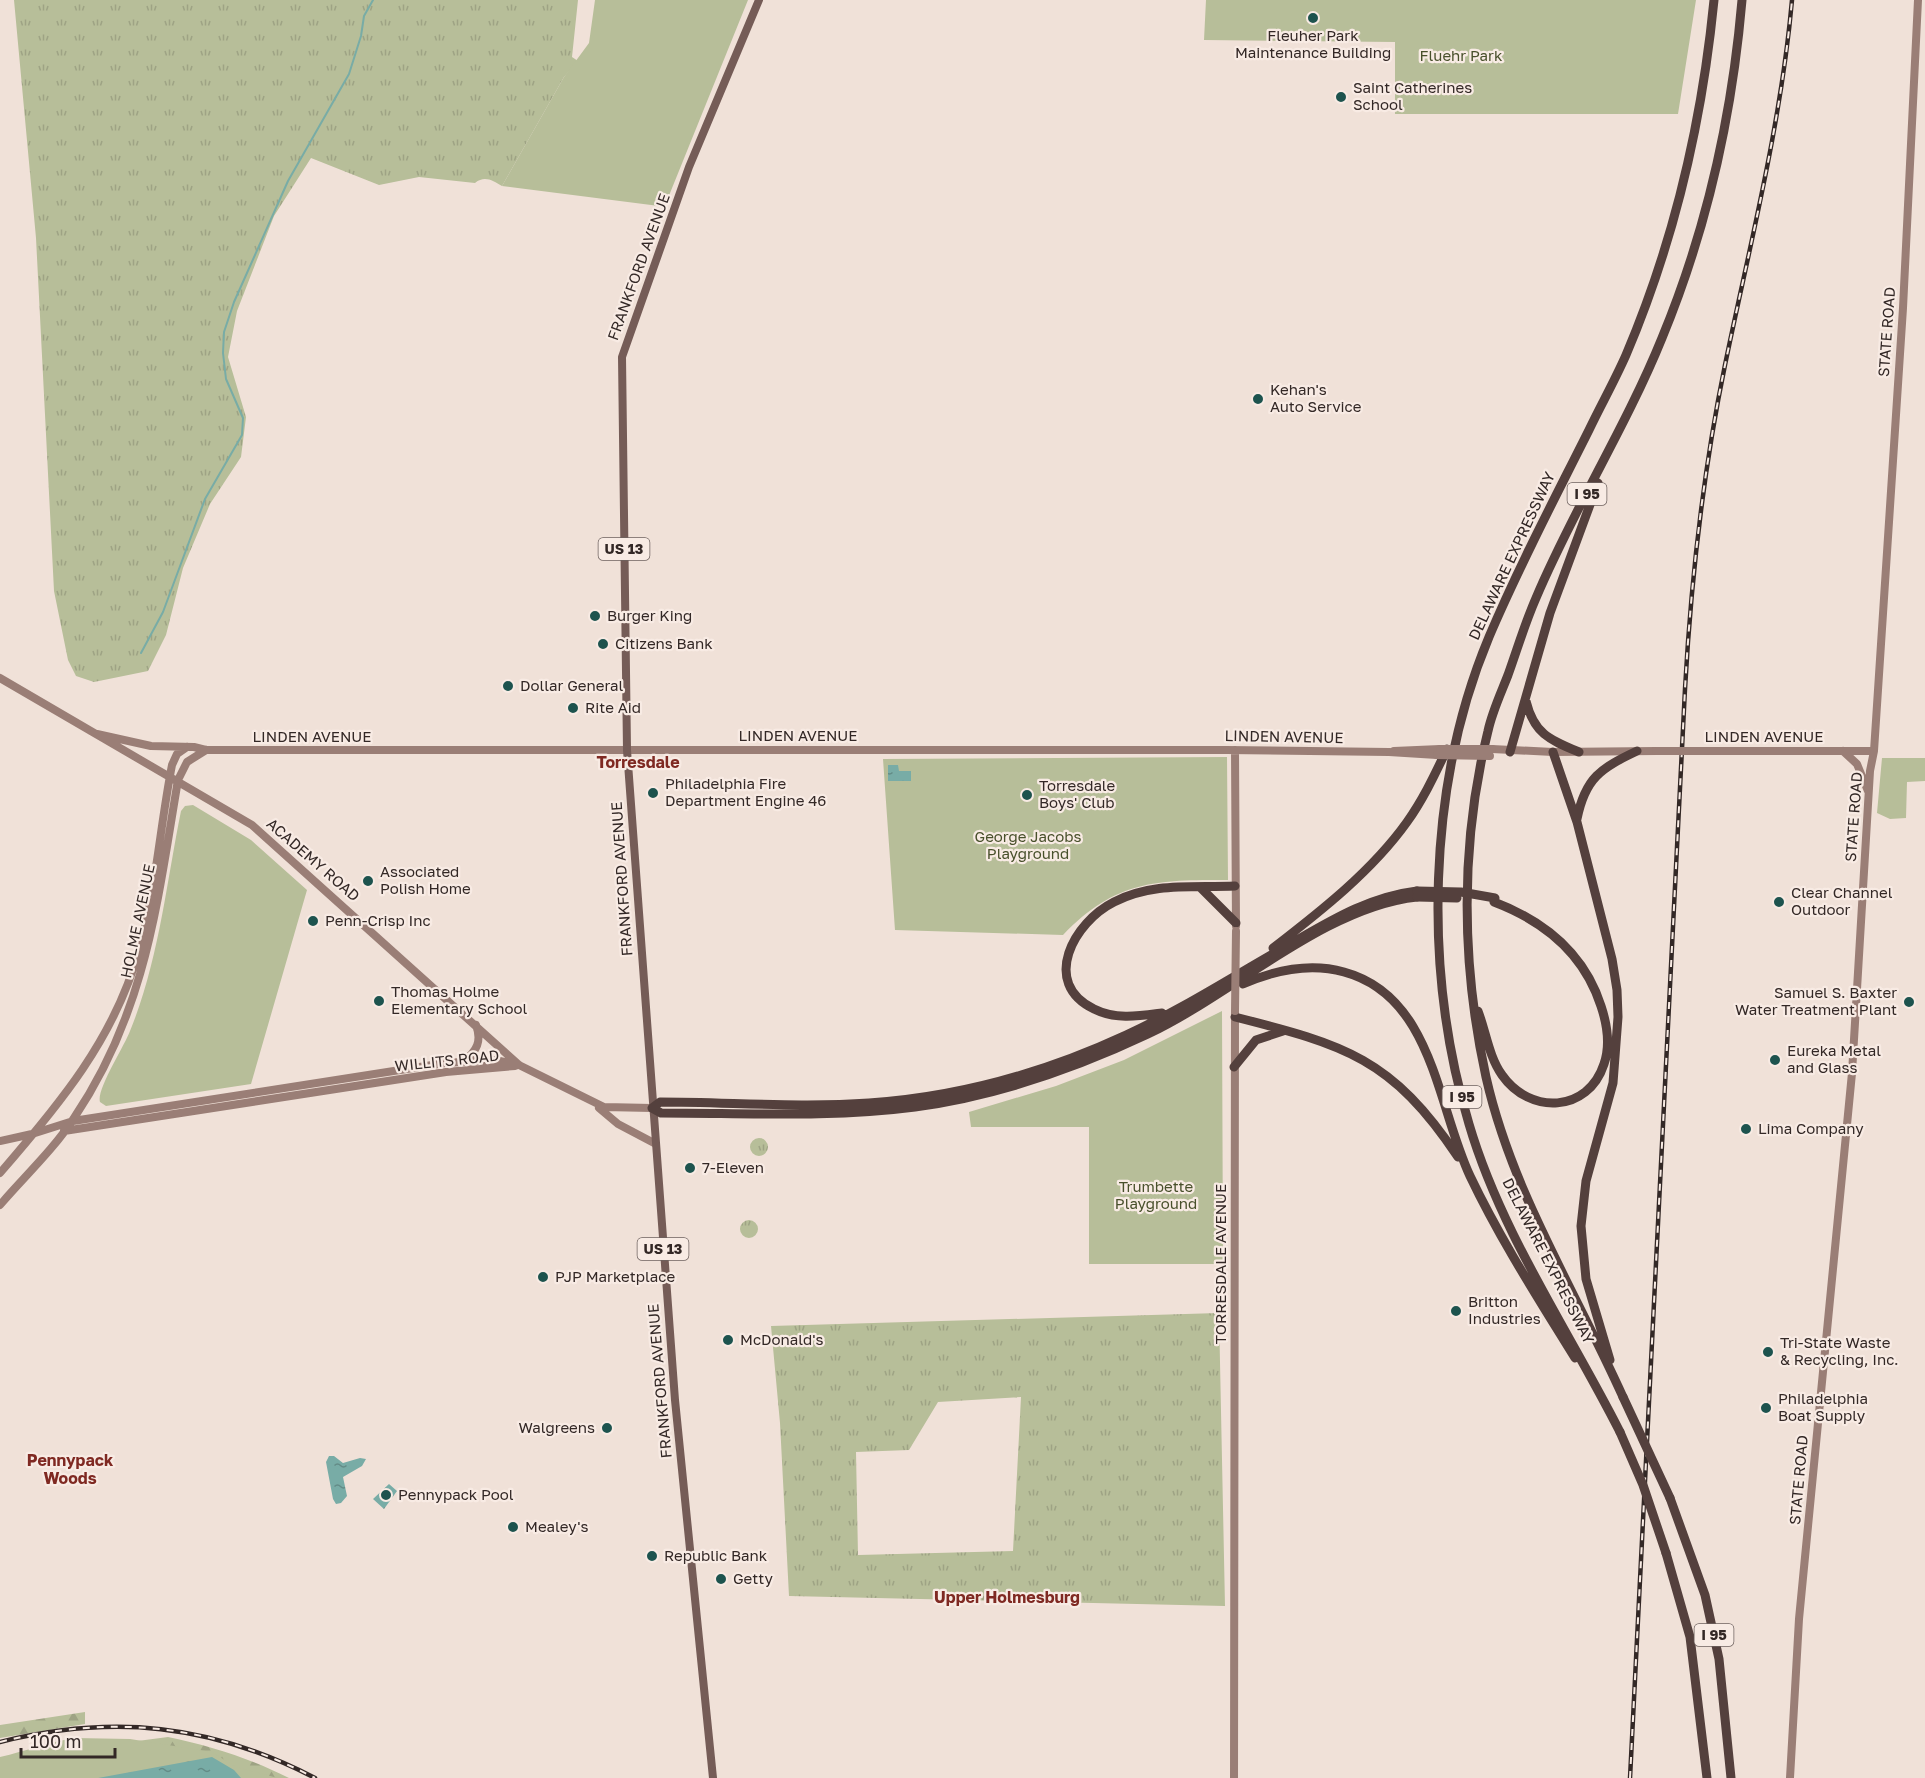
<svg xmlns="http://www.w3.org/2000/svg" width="1925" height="1778" viewBox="0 0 1925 1778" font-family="'Golos Text',sans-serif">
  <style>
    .grass { fill: url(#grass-tufts); fill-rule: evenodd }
    .forest { fill: url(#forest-firs) }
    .park { fill: #b7be99 }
    .water { fill: url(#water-ripples) }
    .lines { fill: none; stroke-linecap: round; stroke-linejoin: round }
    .stream { stroke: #78aca6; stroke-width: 2 }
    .secondary { stroke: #9a7e76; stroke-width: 8 }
    .primary { stroke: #755c57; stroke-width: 8 }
    .highway { stroke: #54403d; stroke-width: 9 }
    .rail-casing { stroke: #332826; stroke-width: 4.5 }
    .rail { stroke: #f8ebe4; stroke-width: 2; stroke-dasharray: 7; stroke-linecap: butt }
    .secondary-bridge { stroke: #9a7e76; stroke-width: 8 }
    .highway-bridge { stroke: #54403d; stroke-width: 9 }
    .poi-dot { fill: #1d534e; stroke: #f8ebe4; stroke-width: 2 }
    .labels { text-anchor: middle; stroke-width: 4.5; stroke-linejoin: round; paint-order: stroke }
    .shield { fill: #f8ebe4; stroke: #6e625f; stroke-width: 1.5 }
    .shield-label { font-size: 14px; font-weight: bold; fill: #332826 }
    .poi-label { font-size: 15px; fill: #332826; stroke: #f8ebe4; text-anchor: start }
    .park-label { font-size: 15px; fill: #48502b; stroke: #f8ebe4 }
    .street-label { font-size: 15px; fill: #332826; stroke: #f8ebe4 }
    .neighbourhood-label { font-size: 16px; font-weight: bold; fill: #7f2922; stroke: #f8ebe4 }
  </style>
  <defs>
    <pattern id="grass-tufts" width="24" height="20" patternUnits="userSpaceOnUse" patternTransform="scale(1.5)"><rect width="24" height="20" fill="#b7be99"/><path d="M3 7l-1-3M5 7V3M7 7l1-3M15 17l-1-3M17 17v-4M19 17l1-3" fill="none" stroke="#9ea384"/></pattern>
    <pattern id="forest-firs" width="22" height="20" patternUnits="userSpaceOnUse" patternTransform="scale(1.5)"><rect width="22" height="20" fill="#b7be99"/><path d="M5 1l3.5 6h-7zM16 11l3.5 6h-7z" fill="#9ea384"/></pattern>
    <pattern id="water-ripples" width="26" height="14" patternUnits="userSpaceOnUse" patternTransform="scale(1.5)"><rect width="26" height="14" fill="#78aca6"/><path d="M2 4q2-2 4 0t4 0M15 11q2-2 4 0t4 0" fill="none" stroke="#638c87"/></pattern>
  </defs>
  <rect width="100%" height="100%" fill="#f0e1d8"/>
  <path class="grass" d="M14,0H578L572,57L578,61L564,77L502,186C493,181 485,175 475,183L419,177L379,185L311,158L274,216L237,311L228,357L246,417L241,457L210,504L183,568L166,635L148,671L94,682L76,676L68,660L54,591L36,238Z
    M750 1147a9 9 0 1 1 18 0a9 9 0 1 1-18 0Z
    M740 1229a9 9 0 1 1 18 0a9 9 0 1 1-18 0Z
    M1219,1313L1225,1606L789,1596L780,1423L771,1326ZM1021,1397L1013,1551L858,1555L856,1452L909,1450L938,1402Z"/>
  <path class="forest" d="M85,1712V1724L0,1738V1725Z
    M168,1737C211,1746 249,1758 289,1778H0V1759Z"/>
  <path class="park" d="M595,0H748L666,203L659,206L502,186L564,77L589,43Z
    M1206,0H1696L1678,114H1395V42L1204,40Z
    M1227,757L1228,880C1156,880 1116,880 1063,935L895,930L883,759Z
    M1882,758H1925V781L1907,782L1906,818L1890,819L1877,813Z
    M193,805L251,840L307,890L251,1084L106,1106L100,1102C96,1090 125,1045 130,1031C159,960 166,885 181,811L185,806Z
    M1222,1011L1223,1264H1089V1127H971L969,1112L1056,1086L1124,1060Z
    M75,1738L130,1739L212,1752L236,1767L278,1778H0V1757C26,1751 49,1742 75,1738Z"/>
  <path class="water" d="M888,765H898L899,771H911V781H888Z
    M329,1456H334L343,1463L360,1458L366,1459L362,1466L343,1477L347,1496L341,1503L336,1504L333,1499L326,1462Z
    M389,1484L397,1491L384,1509L373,1499Z
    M212,1757L234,1770L241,1778H98Z"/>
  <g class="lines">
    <path class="stream" d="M141,653L163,612L205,499L242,435L243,418L226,379L223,353L224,332L234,302L288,181L349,74L361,36L364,16L373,0"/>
    <path class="secondary" d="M0,678L252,825L519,1065L604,1107L652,1108
      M97,734L151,746L194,747L206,750H1226L1389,752L1437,755
      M1492,749L1553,752L1656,751
      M1235,750L1236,926
      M1394,751L1440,749
      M1706,751H1874
      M1843,751L1857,764L1868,791
      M464,1061C477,1051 482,1041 476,1025
      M599,1108L618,1124L654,1143
      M64,1131L446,1072L515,1066
      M0,1141L32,1134L73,1121L445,1063L495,1060L519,1065
      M0,1173C59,1105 115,1038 139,950C156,890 160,826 172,765L177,754L187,747
      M0,1205C24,1177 54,1149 74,1118C146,1011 157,904 178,780L187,762L206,750
      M1234,1778L1235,1012
      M1790,1778L1799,1619L1852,1073L1870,771L1874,751L1903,308L1918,0"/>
    <path class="primary" d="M713,1778L675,1400L627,750L622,357L689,167L759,0"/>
    <path class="highway" d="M1526,701C1534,734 1550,740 1579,752
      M1510,752L1550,613L1598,483
      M1553,752L1577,822L1612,959L1617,990L1618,1017L1613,1083L1586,1181L1581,1226L1586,1279L1610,1360
      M1577,819C1585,778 1601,768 1637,751
      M1200,887L1236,923
      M1417,891C1367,897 1327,923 1285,947C1232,977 1181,1010 1126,1035C1044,1073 959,1097 869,1103C800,1108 729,1102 660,1102L652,1108L661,1113C745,1113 831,1118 915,1107C996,1096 1074,1069 1148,1034C1233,994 1324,907 1417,897
      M1273,948C1321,911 1372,871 1407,822C1424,798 1435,774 1447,749
      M1243,984C1275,970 1309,962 1344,972C1433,996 1437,1106 1470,1176C1500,1239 1538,1298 1575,1358
      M1478,1011C1486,1032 1489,1057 1502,1075C1530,1115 1588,1113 1604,1064C1611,1044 1607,1024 1601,1006C1584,953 1544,921 1494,902
      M1162,1013C1139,1016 1116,1020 1094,1009C1040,983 1074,922 1114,902C1153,882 1193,888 1235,886
      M1235,1017C1345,1045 1392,1058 1458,1157
      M1234,1067L1256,1040L1283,1031
      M1623,1397C1575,1290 1512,1192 1486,1077C1461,963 1460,844 1488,731C1492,712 1501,693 1508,675C1517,650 1525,623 1536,598C1573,510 1626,427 1662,338C1707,229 1732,117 1742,0
      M1620,1432C1569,1331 1501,1233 1469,1124C1423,971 1427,785 1489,637C1519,566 1555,498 1589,430C1601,405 1615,380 1626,355C1674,242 1702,122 1714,0
      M1670,1498L1705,1595L1719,1659L1731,1778
      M1666,1553L1690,1637L1707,1778"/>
    <g class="rail-casing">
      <path id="rail" d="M0,1742C113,1714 211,1724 315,1778
        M1630,1778L1685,689C1691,580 1703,472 1725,365C1750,244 1781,124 1792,0"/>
    </g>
    <use href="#rail" class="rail"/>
    <path class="secondary-bridge" d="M1440,749H1492
      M1656,751H1706
      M1437,755L1490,756
      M1235,1011L1236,931"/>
    <path class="highway-bridge" d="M1417,891L1461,892L1495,898
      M1417,897L1457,898
      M1623,1397L1670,1498
      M1620,1432L1643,1485L1666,1553"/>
  </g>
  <g class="poi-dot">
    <circle cx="1313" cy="18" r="6"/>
    <circle cx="1341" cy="97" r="6"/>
    <circle cx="1258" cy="399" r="6"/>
    <circle cx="595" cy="616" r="6"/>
    <circle cx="603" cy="644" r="6"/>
    <circle cx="508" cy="686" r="6"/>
    <circle cx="573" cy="708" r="6"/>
    <circle cx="653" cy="793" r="6"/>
    <circle cx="1027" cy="795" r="6"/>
    <circle cx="368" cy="881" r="6"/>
    <circle cx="1779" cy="902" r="6"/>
    <circle cx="313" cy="921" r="6"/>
    <circle cx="379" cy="1001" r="6"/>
    <circle cx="1909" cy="1002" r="6"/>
    <circle cx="1775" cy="1060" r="6"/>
    <circle cx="1746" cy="1129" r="6"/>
    <circle cx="690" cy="1168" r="6"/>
    <circle cx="543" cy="1277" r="6"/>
    <circle cx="1456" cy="1311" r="6"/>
    <circle cx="728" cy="1340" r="6"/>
    <circle cx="1768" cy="1352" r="6"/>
    <circle cx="1766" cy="1408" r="6"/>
    <circle cx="607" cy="1428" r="6"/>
    <circle cx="386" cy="1495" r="6"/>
    <circle cx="513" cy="1527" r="6"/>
    <circle cx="652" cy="1556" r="6"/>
    <circle cx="721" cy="1579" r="6"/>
  </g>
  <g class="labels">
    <g class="shield">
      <rect x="1567.5" y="483" width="39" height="22" rx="4.5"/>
      <rect x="598.5" y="538" width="51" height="22" rx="4.5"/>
      <rect x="1442.5" y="1086" width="39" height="22" rx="4.5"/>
      <rect x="637.5" y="1238" width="51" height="22" rx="4.5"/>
      <rect x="1694.5" y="1624" width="39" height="22" rx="4.5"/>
    </g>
    <g class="shield-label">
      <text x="1587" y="499">I 95</text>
      <text x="624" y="554">US 13</text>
      <text x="1462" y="1102">I 95</text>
      <text x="663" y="1254">US 13</text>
      <text x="1714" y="1640">I 95</text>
    </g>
    <g class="poi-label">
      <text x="1313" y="41" text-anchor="middle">Fleuher Park<tspan x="1313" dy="17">Maintenance Building</tspan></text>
      <text x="1353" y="93">Saint Catherines<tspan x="1353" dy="17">School</tspan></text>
      <text x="1270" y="395">Kehan's<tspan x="1270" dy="17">Auto Service</tspan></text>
      <text x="607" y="621">Burger King</text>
      <text x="615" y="649">Citizens Bank</text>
      <text x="520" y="691">Dollar General</text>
      <text x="585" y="713">Rite Aid</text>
      <text x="665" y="789">Philadelphia Fire<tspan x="665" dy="17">Department Engine 46</tspan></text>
      <text x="1039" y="791">Torresdale<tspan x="1039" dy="17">Boys' Club</tspan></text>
      <text x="380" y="877">Associated<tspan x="380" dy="17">Polish Home</tspan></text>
      <text x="1791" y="898">Clear Channel<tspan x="1791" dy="17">Outdoor</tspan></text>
      <text x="325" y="926">Penn-Crisp Inc</text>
      <text x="391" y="997">Thomas Holme<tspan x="391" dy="17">Elementary School</tspan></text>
      <text x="1897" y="998" text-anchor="end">Samuel S. Baxter<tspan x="1897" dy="17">Water Treatment Plant</tspan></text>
      <text x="1787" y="1056">Eureka Metal<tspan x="1787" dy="17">and Glass</tspan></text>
      <text x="1758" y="1134">Lima Company</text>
      <text x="702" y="1173">7-Eleven</text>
      <text x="555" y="1282">PJP Marketplace</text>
      <text x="1468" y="1307">Britton<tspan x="1468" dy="17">Industries</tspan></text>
      <text x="740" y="1345">McDonald's</text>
      <text x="1780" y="1348">Tri-State Waste<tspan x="1780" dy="17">&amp; Recycling, Inc.</tspan></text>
      <text x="1778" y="1404">Philadelphia<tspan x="1778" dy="17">Boat Supply</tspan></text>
      <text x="595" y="1433" text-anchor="end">Walgreens</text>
      <text x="398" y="1500">Pennypack Pool</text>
      <text x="525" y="1532">Mealey's</text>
      <text x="664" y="1561">Republic Bank</text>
      <text x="733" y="1584">Getty</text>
    </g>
    <g class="park-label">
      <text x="1461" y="61">Fluehr Park</text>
      <text x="1028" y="842">George Jacobs<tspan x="1028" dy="17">Playground</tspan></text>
      <text x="1156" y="1192">Trumbette<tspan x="1156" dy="17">Playground</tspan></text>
    </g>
    <g class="street-label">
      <text transform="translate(639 267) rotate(-70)" y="5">FRANKFORD AVENUE</text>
      <text transform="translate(1887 332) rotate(-86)" y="5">STATE ROAD</text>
      <text transform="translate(1512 556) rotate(-65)" y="5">DELAWARE EXPRESSWAY</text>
      <text x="798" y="741">LINDEN AVENUE</text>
      <text x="312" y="742">LINDEN AVENUE</text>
      <text transform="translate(1284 737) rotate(1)" y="5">LINDEN AVENUE</text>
      <text x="1764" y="742">LINDEN AVENUE</text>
      <text transform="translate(1854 817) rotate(-86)" y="5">STATE ROAD</text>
      <text transform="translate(313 860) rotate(41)" y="5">ACADEMY ROAD</text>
      <text transform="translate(622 879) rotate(-94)" y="5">FRANKFORD AVENUE</text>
      <text transform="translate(138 921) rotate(-78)" y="5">HOLME AVENUE</text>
      <text transform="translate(447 1061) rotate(-6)" y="5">WILLITS ROAD</text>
      <text transform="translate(1548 1261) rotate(63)" y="5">DELAWARE EXPRESSWAY</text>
      <text transform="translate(1221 1264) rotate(-90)" y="5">TORRESDALE AVENUE</text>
      <text transform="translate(660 1381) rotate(-95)" y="5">FRANKFORD AVENUE</text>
      <text transform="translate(1799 1480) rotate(-85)" y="5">STATE ROAD</text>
    </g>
    <g class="neighbourhood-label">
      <text x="638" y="768">Torresdale</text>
      <text x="70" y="1466">Pennypack<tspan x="70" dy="18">Woods</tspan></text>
      <text x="1007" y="1603">Upper Holmesburg</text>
    </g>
  </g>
  <path d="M21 1748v9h94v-9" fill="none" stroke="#332826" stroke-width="3"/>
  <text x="30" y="1748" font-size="18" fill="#332826" stroke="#f8ebe4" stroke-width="4.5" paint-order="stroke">100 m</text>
</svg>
